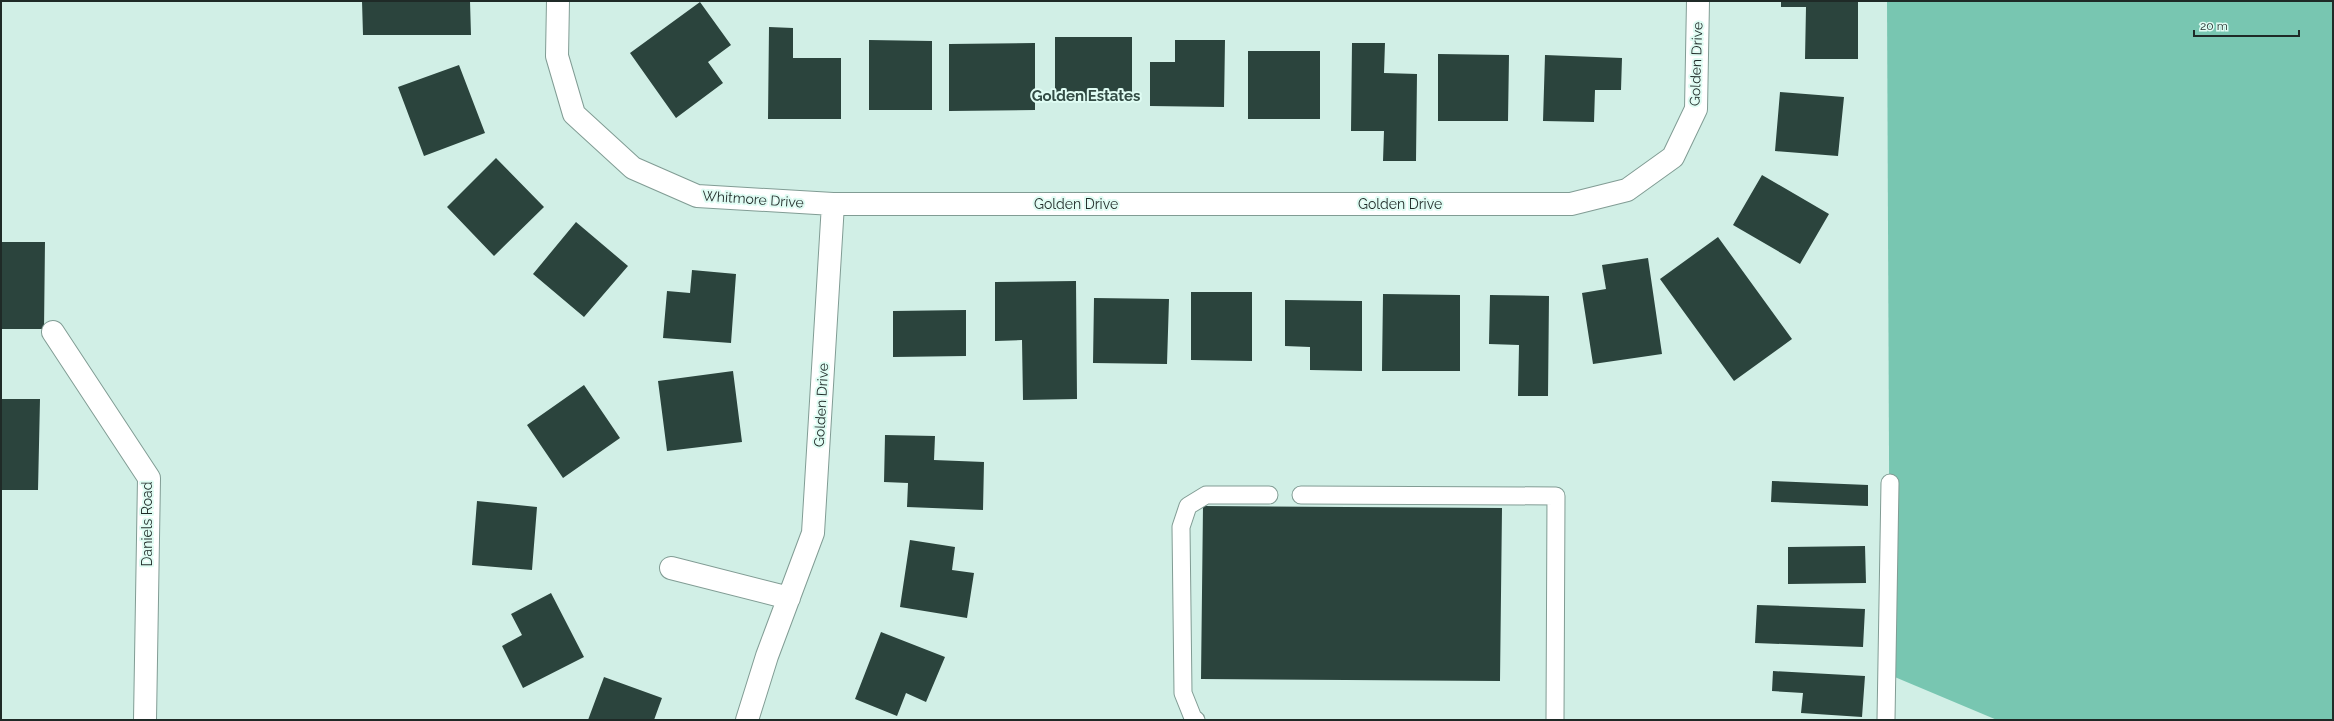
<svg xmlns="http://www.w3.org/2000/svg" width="2334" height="721" viewBox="0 0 2334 721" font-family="Raleway,sans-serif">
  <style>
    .forest { fill: #78c6b1 }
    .building { fill: #2b443d }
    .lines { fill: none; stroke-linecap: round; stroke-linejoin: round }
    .lane-casing { stroke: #819c94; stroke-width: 19 }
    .street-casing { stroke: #819c94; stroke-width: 24 }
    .lane { stroke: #fff; stroke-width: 17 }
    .street { stroke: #fff; stroke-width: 22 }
    .labels { text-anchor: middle; stroke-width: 4; stroke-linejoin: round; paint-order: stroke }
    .street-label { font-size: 14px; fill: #1f2a27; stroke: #dffcf3 }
    .neighbourhood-label { font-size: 15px; font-weight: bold; fill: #324b44; stroke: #dffcf3 }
  </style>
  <rect width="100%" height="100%" fill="#d1efe6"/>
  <path class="forest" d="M1887,1H2333V720H1997L1890,675Z"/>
  <path class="building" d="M362,1H470L471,35H363Z
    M1781,1H1858V59H1805L1806,7H1781Z
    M700,2L731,45L708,62L723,83L676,118L630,53Z
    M769,27L793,28V58H841V119H768Z
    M1055,37H1132V101H1055Z
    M869,40L932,41V110H869Z
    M1175,40H1225L1224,107L1150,106V62H1175Z
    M1035,43V110L949,111V44Z
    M1352,43H1385L1384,73L1417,74L1416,161H1383L1384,131H1351Z
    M1248,51H1320V119H1248Z
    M1438,54L1509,55L1508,121H1438Z
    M1545,55L1622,58L1621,90H1595L1594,122L1543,121Z
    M459,65L485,133L424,156L398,87Z
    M1780,92L1844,97L1838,156L1775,151Z
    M496,158L544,207L494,256L447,207Z
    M1762,175L1829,214L1800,264L1733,225Z
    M576,222L628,266L584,317L533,274Z
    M1718,237L1792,339L1734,381L1660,279Z
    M1,242H45L44,329H1Z
    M1648,258L1662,354L1593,364L1582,293L1606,289L1602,265Z
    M692,270L736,274L731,343L663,338L667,291L690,293Z
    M1076,281L1077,399L1023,400L1022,340L995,341V282Z
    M1191,292H1252V361L1191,360Z
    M1383,294L1460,295V371H1382Z
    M1490,295L1549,296L1548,396H1518L1519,345L1489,344Z
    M1094,298L1169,299L1167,364L1093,363Z
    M1285,300L1362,301V371L1310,370V347L1285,346Z
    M966,310V356L893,357V311Z
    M733,371L742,442L667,451L658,381Z
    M584,385L620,438L563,478L527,425Z
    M1,399H40L38,490H1Z
    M885,435L935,436L934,460L984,462L983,510L907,507L908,483L884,482Z
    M1772,481L1868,485V506L1771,502Z
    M477,501L537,507L532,570L472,565Z
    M1203,506L1502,508L1500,681L1201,679Z
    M910,540L955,547L952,570L974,573L967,618L900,607Z
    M1865,546L1866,583L1788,584V547Z
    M551,593L584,657L523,688L502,646L522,635L511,614Z
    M1757,605L1865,609L1863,647L1755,643Z
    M881,632L945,657L926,702L906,693L897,716L855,699Z
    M1773,671L1865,676L1862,717L1801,713L1803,693L1772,691Z
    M604,677L662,698L654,720H588Z"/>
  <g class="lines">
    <g class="lane-casing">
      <path id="lane" d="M1301,495L1556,496L1555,720
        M1196,720L1193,718L1183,693L1181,527L1188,506L1206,495H1269
        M1886,720L1890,483"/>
    </g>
    <g class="street-casing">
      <path id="street" d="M558,1L557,56L574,114L633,168L697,196L833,204H1571L1627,190L1673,157L1696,109L1698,1
        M53,332L149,478L145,720
        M671,568L789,598
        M747,720L767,656L813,533L833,204"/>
    </g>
    <use href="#lane" class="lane"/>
    <use href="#street" class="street"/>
  </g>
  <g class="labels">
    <g class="street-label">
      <text transform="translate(1696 64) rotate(-88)" y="5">Golden Drive</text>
      <text transform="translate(753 199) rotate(4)" y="5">Whitmore Drive</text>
      <text x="1076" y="209">Golden Drive</text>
      <text x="1400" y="209">Golden Drive</text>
      <text transform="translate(821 405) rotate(-87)" y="5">Golden Drive</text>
      <text transform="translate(147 524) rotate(-90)" y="5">Daniels Road</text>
    </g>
    <g class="neighbourhood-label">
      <text x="1086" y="101">Golden Estates</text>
    </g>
  </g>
  <rect width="2334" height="721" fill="none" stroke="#1f2a27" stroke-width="4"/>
  <path d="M2194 30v6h105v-6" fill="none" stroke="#1f2a27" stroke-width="2"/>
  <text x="2200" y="30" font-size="12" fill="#1f2a27" stroke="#dffcf3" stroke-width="3" paint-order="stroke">20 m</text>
</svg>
